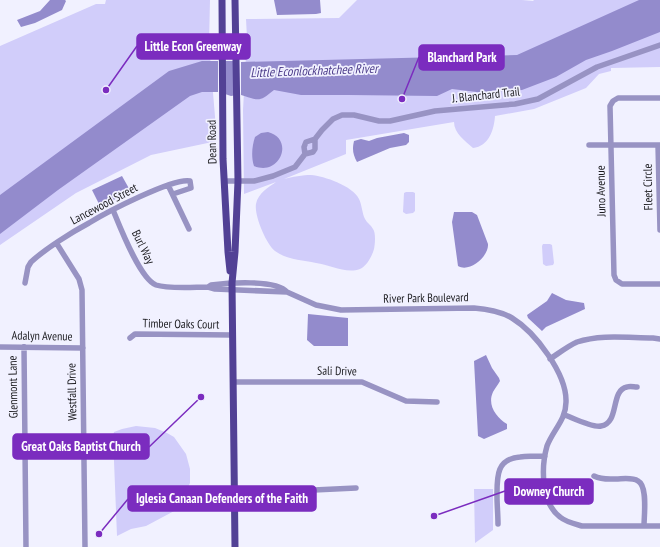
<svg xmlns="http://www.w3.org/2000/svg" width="660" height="547" viewBox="0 0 660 547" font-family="'PT Sans Narrow',sans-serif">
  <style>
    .green { fill: #d1cdfa }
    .water { fill: #938bcc }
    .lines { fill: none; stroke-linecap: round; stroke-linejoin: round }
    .minor { stroke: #9893c3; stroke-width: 5.5 }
    .major { stroke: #524195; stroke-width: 7 }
    .labels { text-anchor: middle; stroke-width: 3.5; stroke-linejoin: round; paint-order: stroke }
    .street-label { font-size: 12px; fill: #1c1c20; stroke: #f1f1ff }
    .water-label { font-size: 13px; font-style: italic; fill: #4d3d8b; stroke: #f1f1ff }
    .leader { fill: none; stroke: #7b2cbf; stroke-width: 1.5 }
    .callout-dot { fill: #7b2cbf; stroke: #f1f1ff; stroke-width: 1.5 }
    .callout { fill: #7b2cbf; stroke: #7b2cbf; stroke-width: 1.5 }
    .callout-label { font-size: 13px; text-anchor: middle; font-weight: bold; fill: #fff }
  </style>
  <rect width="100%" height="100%" fill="#f1f1ff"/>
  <path class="green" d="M106,0H210L209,44L217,141L151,155L76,193L0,245V46L96,4H105Z
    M357,0H522L533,1L534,0H660V67L611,68V71L599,74L586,88L534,109L495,116C494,130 489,146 473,148C465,141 454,133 454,122L346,140V154L284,179C292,177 303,175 311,175C324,176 353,186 359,199C362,205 362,213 365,219C367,223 371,225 373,229C376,233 375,244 374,249C372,256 367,266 360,269C346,274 330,265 316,263C302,260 287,260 275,251C266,244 254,215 256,204C258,193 269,187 276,182L244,194L243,110L247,38L246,19L339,18Z
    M406,192H413L415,193V211L413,213L406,214L403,212L404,193Z
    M543,244H550L552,245L554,263L553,265L546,266L543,264L542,246Z
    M136,426L155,428L167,433L174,437L186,454L190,469V483L179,506L176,510L146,526L131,529L117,536L113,436L114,432L122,429Z
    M474,489H493V530L475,543Z"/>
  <path class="water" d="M50,0H65L66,1L62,10L35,23L21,27L17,20L40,11Z
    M274,0H320L321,13L316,14L277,15Z
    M639,0H660V32L612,51L586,60L556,77L522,90L485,93L452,89L437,96L349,95H301L274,90C259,102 260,101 241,95V62L517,55Z
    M202,61H218V92H202L190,96L58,190L0,234V195L169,71Z
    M222,61H237V95L231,96L222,93Z
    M268,132C295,139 280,177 254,166C251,157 252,146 255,137L261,133Z
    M404,133L409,135V142L406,145L390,148L357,162C353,154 352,150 354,141L361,139L369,141L377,138Z
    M122,176L131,192L100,206L92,190Z
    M454,212H472L477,215L488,244C489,256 470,273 458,266L452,222Z
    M552,293L566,300L584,303L585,309L546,327L542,331L528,318L527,315L547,301Z
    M308,314L348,318V346H314L307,340Z
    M486,355L492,368L499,378L500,381C498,385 495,388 493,392C487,405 496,417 507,424V429L484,439L478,436L474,361Z"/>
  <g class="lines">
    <path class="minor" d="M660,98H618L613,101L610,106L614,275L616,280L622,284H660
      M589,145H660
      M658,145L660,230
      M305,154L304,147L306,142L315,139L322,130L333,119L342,115H354L379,121H390L435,111L515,104L538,99L597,67L660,45
      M224,181H254L273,176L295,167L305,154L313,152L315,149V139
      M168,185L189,229
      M113,210C120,227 140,279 156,285C168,289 194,287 208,287L215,289L287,292
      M57,244L79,279L82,290L85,547
      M25,283L28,267L31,262C45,249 72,232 89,223C105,213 174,177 190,181L191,188L173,194
      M208,287L211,285C227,283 276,279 287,292L316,305L341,310L474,308C487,309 500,311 512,318C535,332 567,374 566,402C566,420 553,430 547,446C541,467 541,503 560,517C566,522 575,524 582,526H660
      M130,338L135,334L232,335
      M0,347L83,348
      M24,347L26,547
      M550,359C559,353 568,346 577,342C601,334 629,338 653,338L660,339
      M233,382H362L406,401L437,402
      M565,415C573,418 593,428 601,426C620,423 610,390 627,387C630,386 634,387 637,387
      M594,476C602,480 608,479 616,479C622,479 632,477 638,481C648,486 644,515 644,526
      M235,492L293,491L356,488
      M498,524C498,515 497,505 497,496C497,477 496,459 520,457C528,456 537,456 545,456"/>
    <path class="major" d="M222,0L223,159L228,252L230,271
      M235,547L232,283L235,252L238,181L235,0"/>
  </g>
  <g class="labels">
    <g class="street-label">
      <text transform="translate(486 95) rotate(-6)" y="4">J. Blanchard Trail</text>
      <text transform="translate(212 142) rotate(-91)" y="4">Dean Road</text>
      <text transform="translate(648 187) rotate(-91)" y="4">Fleet Circle</text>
      <text transform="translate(601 191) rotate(-91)" y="4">Juno Avenue</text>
      <text transform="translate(104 204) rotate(-28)" y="4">Lancewood Street</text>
      <text transform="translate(143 247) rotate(64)" y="4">Burl Way</text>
      <text transform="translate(426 298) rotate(-1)" y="4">River Park Boulevard</text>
      <text transform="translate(181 324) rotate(1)" y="4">Timber Oaks Court</text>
      <text transform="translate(42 336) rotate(1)" y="4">Adalyn Avenue</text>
      <text transform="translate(337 371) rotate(1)" y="4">Sali Drive</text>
      <text transform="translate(13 387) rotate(-91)" y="4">Glenmont Lane</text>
      <text transform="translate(72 392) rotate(-91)" y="4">Westfall Drive</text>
    </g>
    <g class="water-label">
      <text transform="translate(314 70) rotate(-2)" y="5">Little Econlockhatchee River</text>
    </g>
  </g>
  <path class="leader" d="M106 90L137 46M402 99L419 57M201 397L149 447M434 516L505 491M99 534L128 499"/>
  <g class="callout-dot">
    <circle cx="106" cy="90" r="4"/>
    <circle cx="402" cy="99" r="4"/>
    <circle cx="201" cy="397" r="4"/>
    <circle cx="434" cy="516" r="4"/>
    <circle cx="99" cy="534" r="4"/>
  </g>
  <g class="callout">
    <rect x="137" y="34" width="113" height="25" rx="4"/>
    <rect x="419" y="45" width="85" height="25" rx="4"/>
    <rect x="13" y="434" width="136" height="25" rx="4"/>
    <rect x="505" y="479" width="88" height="25" rx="4"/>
    <rect x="128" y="486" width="188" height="25" rx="4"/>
  </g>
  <g class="callout-label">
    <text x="193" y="51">Little Econ Greenway</text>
    <text x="462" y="62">Blanchard Park</text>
    <text x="81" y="451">Great Oaks Baptist Church</text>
    <text x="549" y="496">Downey Church</text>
    <text x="222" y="503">Iglesia Canaan Defenders of the Faith</text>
  </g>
</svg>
